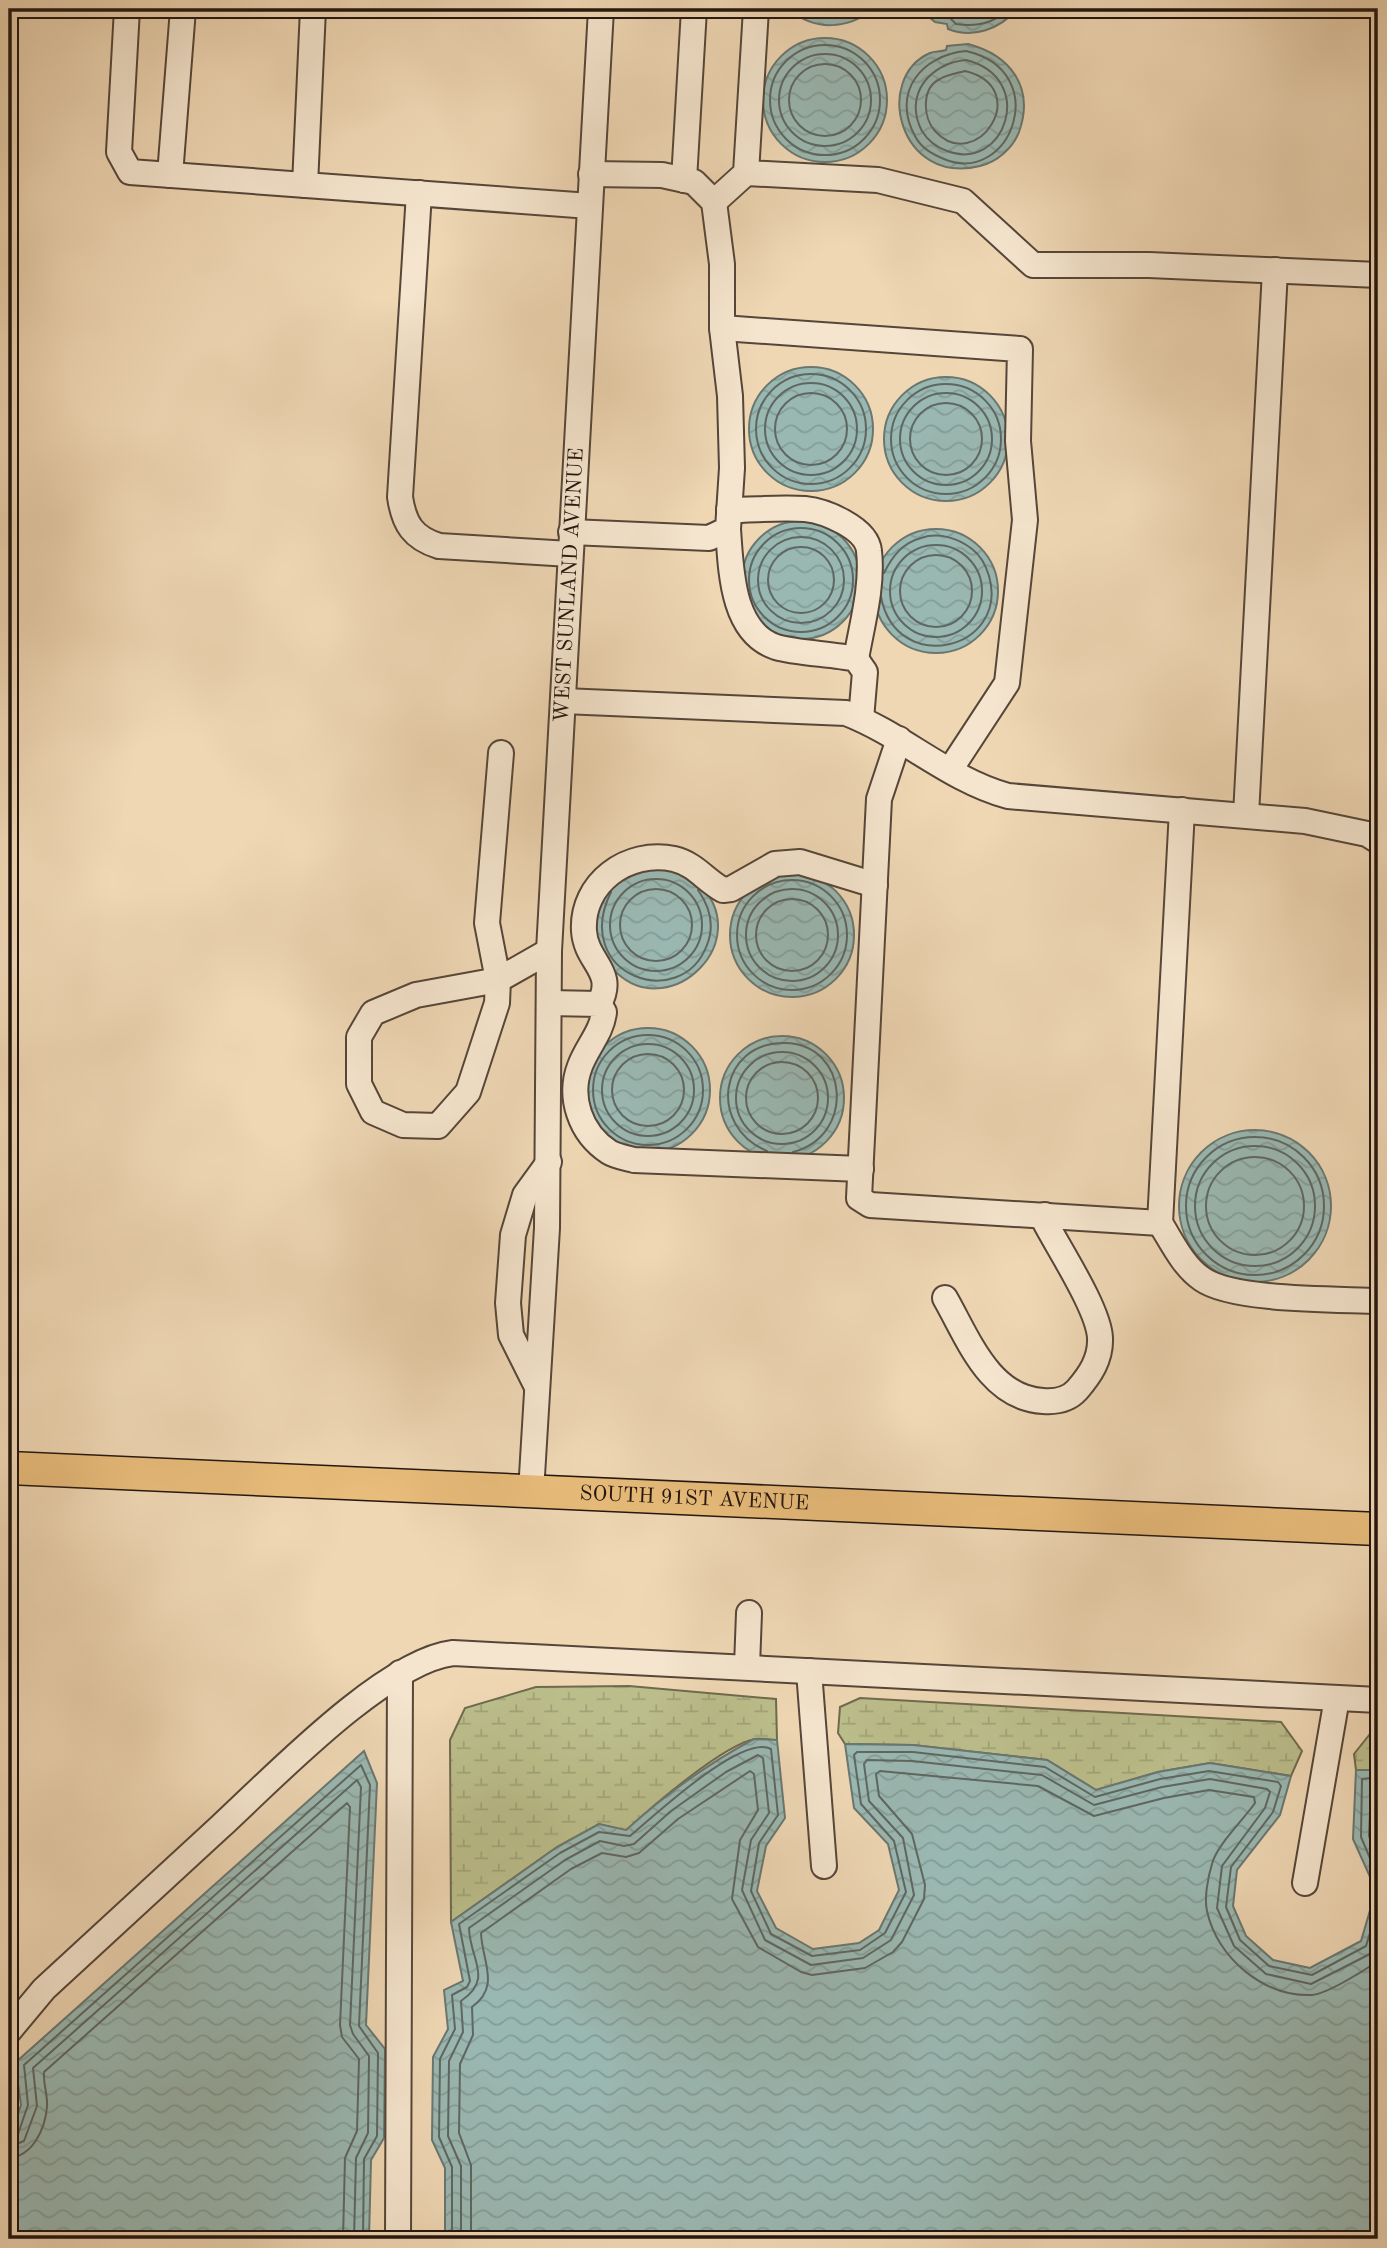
<svg xmlns="http://www.w3.org/2000/svg" width="1387" height="2248" font-family="'Old Standard TT',serif">
<defs>
<pattern id="wetland-marsh" width="20" height="14" patternUnits="userSpaceOnUse" patternTransform="scale(1.75)"><rect width="20" height="14" fill="#bbbe8b"/><path d="M1 5h8M5 5V1M11 12h8M15 12V8" fill="none" stroke="#a0a377"/></pattern>
<pattern id="water-waves" width="16" height="10" patternUnits="userSpaceOnUse" patternTransform="scale(1.75)"><rect width="16" height="10" fill="#9ab8b2"/><path d="M0 5q4-4 8 0t8 0" fill="none" stroke="#849d98"/></pattern>
</defs>
<rect width="100%" height="100%" fill="#efd7b4"/>
<filter id="stains"><feTurbulence type="fractalNoise" baseFrequency=".00286" numOctaves="4"/><feColorMatrix values="0 0 0 0 .2 0 0 0 0 .09 0 0 0 0 .02 0 0 0 .5 -.17"/></filter>
<radialGradient id="worn" r=".72"><stop offset=".6" stop-color="#630" stop-opacity="0"/><stop offset="1" stop-color="#630" stop-opacity=".3"/></radialGradient>
<path fill="url(#wetland-marsh)" stroke="#6f6a4e" stroke-width="2" d="M629,1686L776,1699L777,1740C771,1740 762,1738 755,1739C723,1745 651,1807 626,1831L599,1824L557,1847L451,1922L450,1740L465,1708L536,1687Z
M860,1698L1281,1722L1302,1751L1291,1776L1210,1763L1158,1772L1096,1790L1047,1760L913,1745L845,1744L838,1733L840,1707Z
M1370,1734H1378V1770H1356L1354,1754Z"/>
<path fill="url(#water-waves)" stroke="#6a7771" stroke-width="2" d="M789,9H874C848,29 815,32 789,9Z
M919,9H1017C1000,29 973,39 948,29L947,24L935,22Z
M763 100a62 62 0 1 1 124 0a62 62 0 1 1-124 0Z
M968,44C1010,55 1035,87 1019,132C1013,148 997,162 980,166C899,186 873,78 930,53C935,51 940,52 946,50L947,46Z
M749 429a62 62 0 1 1 124 0a62 62 0 1 1-124 0Z
M884 439a62 62 0 1 1 124 0a62 62 0 1 1-124 0Z
M742 580a59 59 0 1 1 118 0a59 59 0 1 1-118 0Z
M874 591a62 62 0 1 1 124 0a62 62 0 1 1-124 0Z
M641,864C653,865 673,863 683,869C689,872 694,879 699,884C756,940 672,1022 618,974C605,963 594,947 594,929C594,922 597,915 599,908C608,880 617,880 641,864Z
M730 935a62 62 0 1 1 124 0a62 62 0 1 1-124 0Z
M586 1090a62 62 0 1 1 124 0a62 62 0 1 1-124 0Z
M720 1098a62 62 0 1 1 124 0a62 62 0 1 1-124 0Z
M1179 1206a76 76 0 1 1 152 0a76 76 0 1 1-152 0Z
M754,1739L777,1740L785,1818L766,1846L757,1891L776,1928L813,1949L859,1943L879,1930L899,1890L888,1844L854,1808L845,1744L913,1745L1047,1760L1096,1790L1158,1772L1210,1763L1291,1776L1280,1815L1237,1870L1233,1906L1246,1936L1273,1960L1310,1968L1361,1941L1376,1890L1353,1839L1356,1770H1378V2239H445V2168L432,2140L433,2057L448,2029L444,1990L463,1981L451,1922L557,1847L599,1824L626,1830C666,1794 707,1764 754,1739Z
M364,1751L377,1783L366,2025L385,2049L384,2138L371,2160L369,2239H9V2140L21,2105L15,2063Z"/>
<g fill="none" stroke-linecap="round" stroke-linejoin="round">
<path stroke="#5e6761" stroke-width="2" d="M929,9L950,18L956,24C976,27 993,24 1008,9
M770 100a55 55 0 1 1 110 0a55 55 0 1 1-110 0Z
M966,51C1054,71 1011,187 944,159C932,154 921,148 915,136C891,92 922,55 966,51Z
M779 100a46 46 0 1 1 92 0a46 46 0 1 1-92 0Z
M966,60C1038,78 1005,173 947,151C936,147 928,141 922,131C903,95 930,63 966,60Z
M789 100a36 36 0 1 1 72 0a36 36 0 1 1-72 0Z
M965,71C1035,88 976,176 935,131C923,118 921,88 940,79C946,75 958,73 965,71Z
M756 429a55 55 0 1 1 110 0a55 55 0 1 1-110 0Z
M765 429a46 46 0 1 1 92 0a46 46 0 1 1-92 0Z
M891 439a55 55 0 1 1 110 0a55 55 0 1 1-110 0Z
M900 439a46 46 0 1 1 92 0a46 46 0 1 1-92 0Z
M775 429a36 36 0 1 1 72 0a36 36 0 1 1-72 0Z
M910 439a36 36 0 1 1 72 0a36 36 0 1 1-72 0Z
M749 580a52 52 0 1 1 104 0a52 52 0 1 1-104 0Z
M758 580a43 43 0 1 1 86 0a43 43 0 1 1-86 0Z
M890 591a46 46 0 1 1 92 0a46 46 0 1 1-92 0Z
M768 580a33 33 0 1 1 66 0a33 33 0 1 1-66 0Z
M900 591a36 36 0 1 1 72 0a36 36 0 1 1-72 0Z
M881,597C897,678 1010,649 989,576C986,566 980,555 972,549C958,538 939,532 921,538C902,543 892,557 884,573
M610 925a46 46 0 1 1 92 0a46 46 0 1 1-92 0Z
M737 935a55 55 0 1 1 110 0a55 55 0 1 1-110 0Z
M746 935a46 46 0 1 1 92 0a46 46 0 1 1-92 0Z
M620 925a36 36 0 1 1 72 0a36 36 0 1 1-72 0Z
M611,892C570,975 681,1014 707,945C715,925 710,907 698,890
M756 935a36 36 0 1 1 72 0a36 36 0 1 1-72 0Z
M593 1090a55 55 0 1 1 110 0a55 55 0 1 1-110 0Z
M602 1090a46 46 0 1 1 92 0a46 46 0 1 1-92 0Z
M736 1098a46 46 0 1 1 92 0a46 46 0 1 1-92 0Z
M612 1090a36 36 0 1 1 72 0a36 36 0 1 1-72 0Z
M746 1098a36 36 0 1 1 72 0a36 36 0 1 1-72 0Z
M1186 1206a69 69 0 1 1 138 0a69 69 0 1 1-138 0Z
M1195 1206a60 60 0 1 1 120 0a60 60 0 1 1-120 0Z
M767,1151C707,1126 719,1042 785,1043C849,1044 856,1136 793,1152
M1206 1206a49 49 0 1 1 98 0a49 49 0 1 1-98 0Z
M1378,1777L1362,1779L1361,1837L1378,1877
M1378,1786L1371,1789L1369,1836L1378,1856
M9,2138L18,2134L28,2105L24,2065L361,1765L370,1785L359,2026L378,2053L377,2136L364,2159L363,2239
M9,2147L24,2141L37,2106L33,2068L357,1780L361,1787L350,2025L353,2034L369,2056L368,2133L356,2158L354,2239
M9,2158C33,2156 45,2129 47,2107C48,2095 43,2084 44,2072L347,1803L350,1807L340,2025L342,2037L359,2059L357,2131L345,2158L343,2239
M452,2239V2167L439,2137L440,2059L455,2029L452,1995L467,1987L470,1981L459,1924L560,1853L599,1832L630,1836C653,1817 742,1733 771,1749L778,1815L759,1843L751,1891L771,1934L812,1956L860,1950L885,1933L906,1892L894,1841L861,1804L854,1755L857,1752H913L1045,1767L1095,1797L1160,1779L1209,1771L1278,1782L1281,1786L1273,1812L1231,1867L1226,1907L1240,1940L1269,1966L1312,1975L1366,1946L1378,1907
M461,2239V2166L448,2136L449,2061L463,2032L461,2001C494,1978 470,1961 469,1928L565,1860L600,1841L624,1846L634,1844L671,1811L726,1772L758,1755L763,1758L769,1813L751,1840L742,1890L765,1940L811,1965L863,1958L891,1940L914,1895L903,1838L869,1801L864,1764L867,1760L912,1761L1042,1775L1094,1805L1162,1787L1210,1779L1267,1789L1270,1792L1265,1808L1222,1866L1217,1908L1234,1946L1266,1974L1311,1984L1370,1954L1378,1938
M471,2239V2165L459,2133L460,2064L473,2035L472,2007C501,1986 482,1962 481,1933L571,1869L602,1853L626,1857L639,1853L678,1819L750,1771L754,1774L758,1810L740,1840L732,1899L758,1947L801,1972L812,1975L865,1968L893,1952L902,1942L924,1899L925,1885L912,1834L879,1796L876,1774L880,1771L1038,1786L1094,1816L1164,1798L1209,1790L1254,1797L1255,1803C1244,1819 1216,1846 1212,1864C1208,1877 1204,1898 1207,1911C1217,1958 1264,1997 1312,1995C1327,1994 1365,1970 1378,1961"/>
<defs>
<g id="minor">
<path d="M127,9L119,152L130,172L590,206"/>
<path d="M746,173L878,180L963,201L1033,265H1149L1378,275"/>
<path d="M170,175L183,9"/>
<path d="M684,180L694,9"/>
<path d="M305,185L313,9"/>
<path d="M419,193L400,497C404,524 413,538 439,546L570,554"/>
<path d="M714,202L746,173L756,9"/>
<path d="M722,328L1020,349L1018,441L1025,520L1007,683L950,770"/>
<path d="M729,510C754,510 780,507 805,509C825,511 867,528 869,551C873,586 862,624 856,659"/>
<path d="M728,529C731,568 731,632 776,647C796,653 833,654 856,659L865,672L861,719"/>
<path d="M571,532L709,538L728,529L732,468L730,396L722,328V264L714,202L694,182L662,175L591,174"/>
<path d="M563,701L846,713C903,735 949,780 1008,796L1305,821L1367,834L1378,841"/>
<path d="M899,739L879,799L859,1198L870,1205L1160,1223L1182,810"/>
<path d="M501,753L487,923L498,980L497,1003L468,1092L438,1126L403,1125L373,1112L359,1084V1037L373,1013L416,995L498,980L549,951"/>
<path d="M1246,815L1275,270"/>
<path d="M549,1003L599,1004L604,1012C602,1032 587,1047 580,1066C568,1097 580,1133 609,1152C615,1156 626,1158 634,1160L861,1169"/>
<path d="M599,1004C617,971 586,963 584,931C581,883 628,849 674,859C695,864 705,880 723,890L731,889L775,864L800,862L875,885"/>
<path d="M1160,1223C1172,1242 1183,1266 1202,1279C1233,1301 1338,1299 1378,1301"/>
<path d="M945,1298C968,1338 989,1398 1043,1401C1056,1402 1068,1400 1077,1390C1090,1375 1101,1359 1100,1338C1099,1310 1059,1249 1045,1222V1215"/>
<path d="M537,1387L511,1335L508,1303L513,1235L525,1195L549,1162"/>
<path id="s1" d="M531,1492L547,1228L549,951L601,9"/>
<path d="M747,1666L749,1613"/>
<path d="M809,1671L824,1866"/>
<path d="M1305,1883L1337,1698"/>
<path d="M9,2031L44,1989C103,1934 162,1880 221,1826C273,1778 385,1661 453,1653L1378,1700"/>
<path d="M398,2239L400,1673"/>
</g>
<g id="major">
<path id="s2" d="M9,1468L1378,1529"/>
</g>
</defs>
<use href="#minor" stroke="#564639" stroke-width="28"/>
<use href="#major" stroke="#231610" stroke-width="35"/>
<use href="#minor" stroke="#f5e5ce" stroke-width="24"/>
<use href="#major" stroke="#e8bc7a" stroke-width="32"/>
</g>
<g text-anchor="middle" dominant-baseline="central" stroke-width="5" stroke-linejoin="round" paint-order="stroke">
<g font-size="21" fill="#231610" stroke="#f5e5ce">
<text stroke="none"><textPath href="#s1" startOffset="908">WEST SUNLAND AVENUE</textPath></text>
<text stroke="none"><textPath href="#s2" startOffset="686">SOUTH 91ST AVENUE</textPath></text>
</g>
</g>
<rect width="1387" height="2248" fill="none" stroke="#efd7b4" stroke-width="35"/>
<rect x="10" y="10" width="1366" height="2227" fill="none" stroke="#231610" stroke-width="3.5"/>
<rect x="18" y="18" width="1352" height="2213" fill="none" stroke="#231610" stroke-width="2"/>
<rect width="100%" height="100%" filter="url(#stains)"/>
<rect width="100%" height="100%" fill="url(#worn)"/>
</svg>
